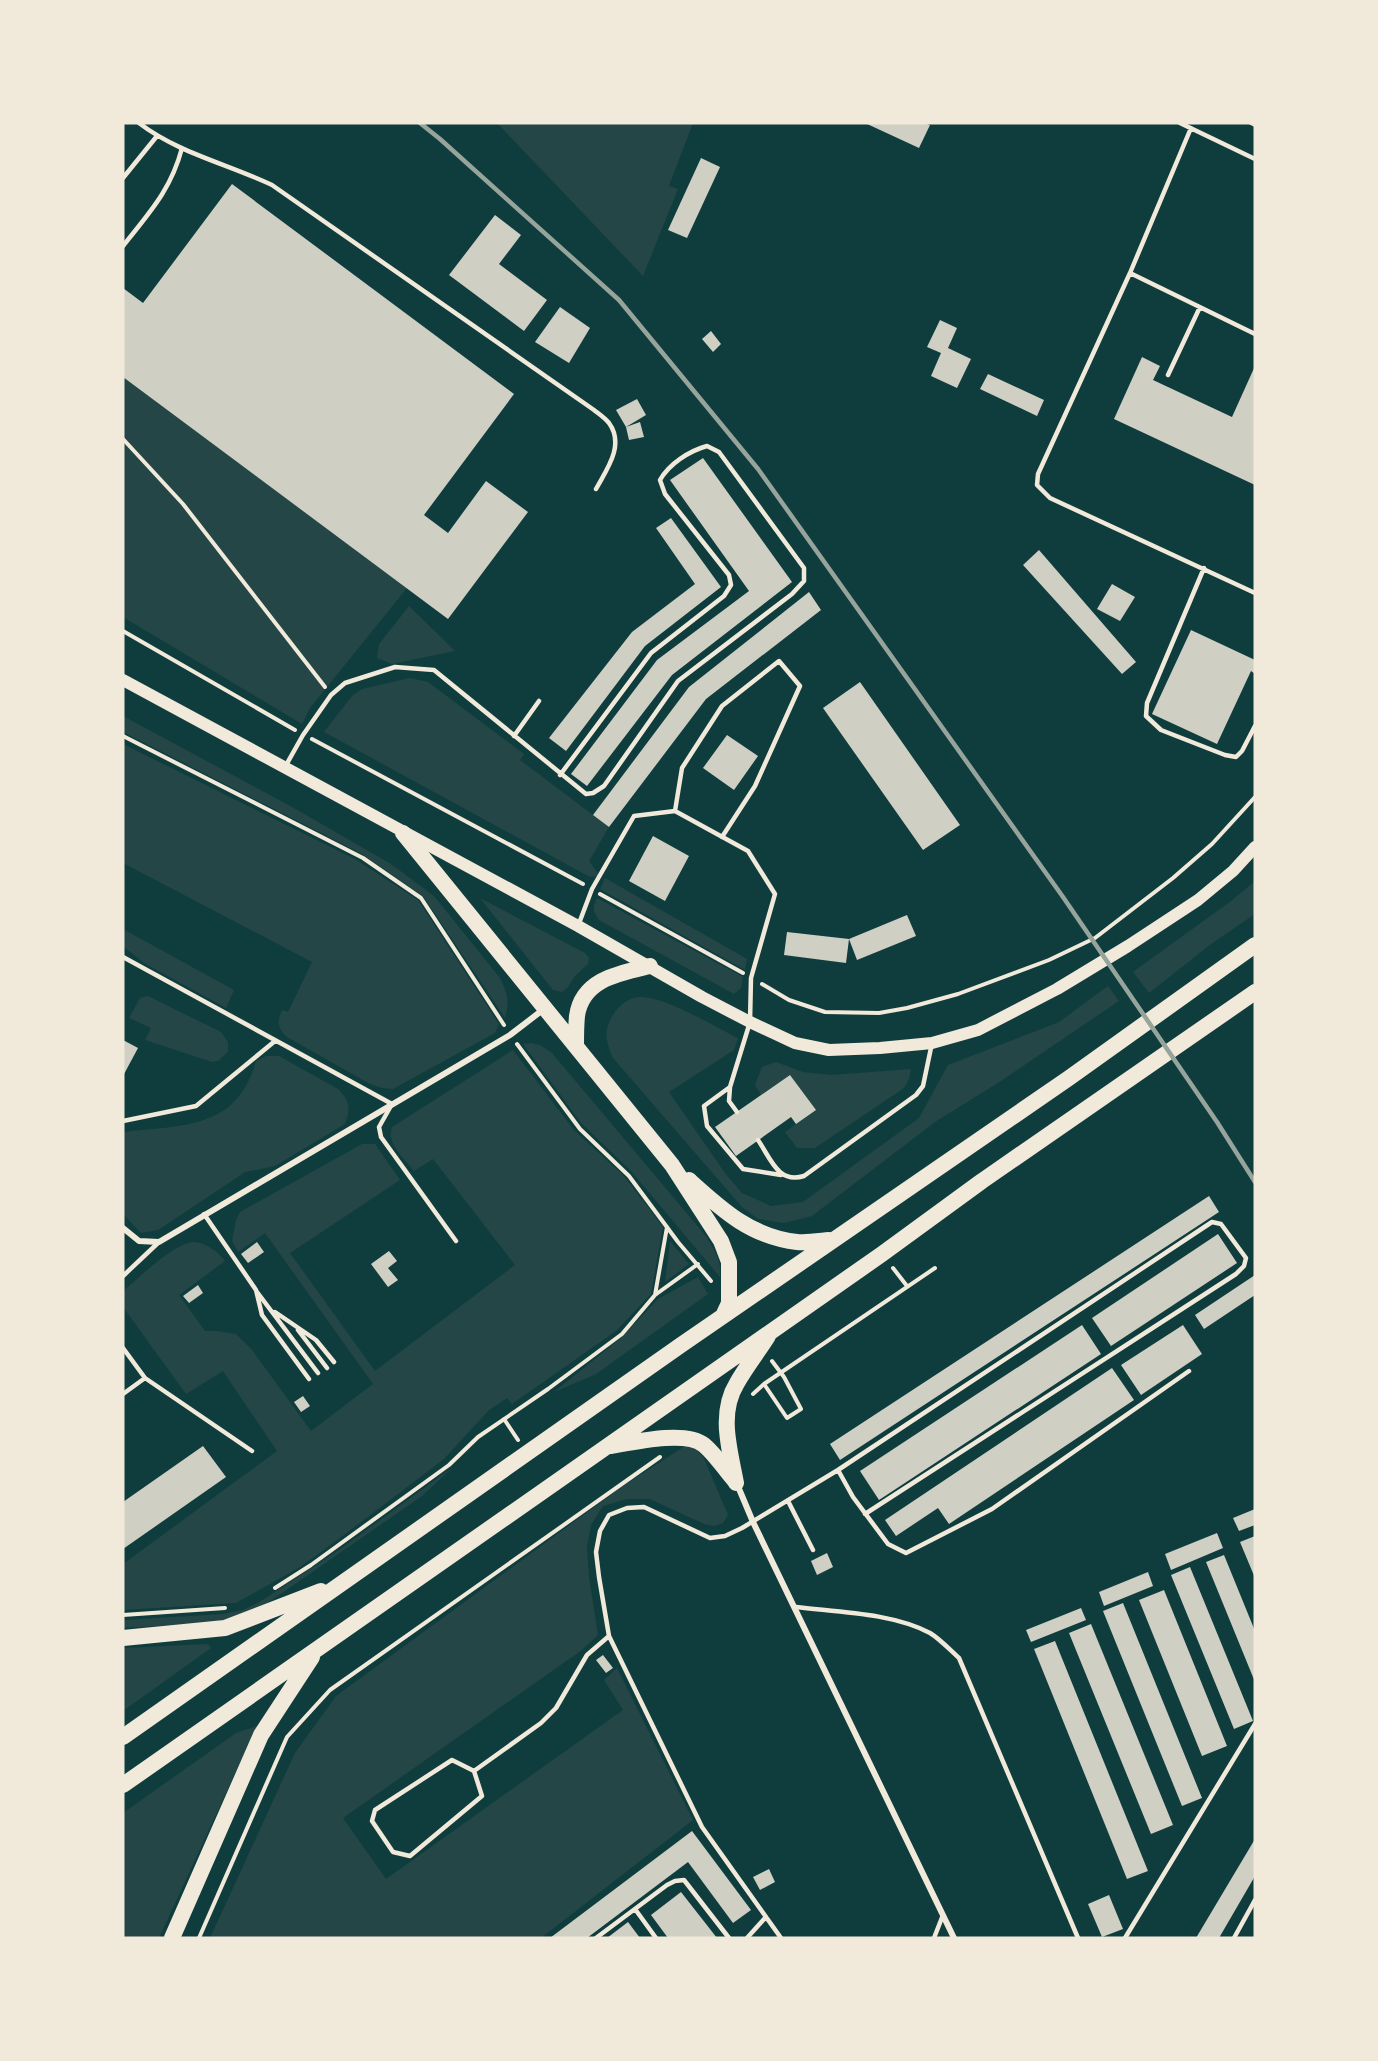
<svg xmlns="http://www.w3.org/2000/svg" width="1378" height="2061" font-family="'Sofia Sans Condensed',sans-serif">
<rect width="100%" height="100%" fill="#0f3d3e"/>
<path fill="#244646" d="M497,123H693L669,186L678,189L643,276Z
M123,377L407,588L310,708L302,724L123,617Z
M409,606L455,651L392,664L377,658L379,644Z
M410,678L428,682L524,754L520,760L609,827L589,861L600,876L590,877L324,732L352,696L362,689Z
M123,716L292,807L391,864L434,896L500,978C507,992 510,1002 505,1018L423,896L362,854L123,732Z
M123,744L355,859L418,900L499,1024L495,1033L393,1089L382,1088L370,1084L287,1037C277,1027 277,1022 282,1010L288,1012L312,962L123,863Z
M605,878L747,959L745,970L600,889Z
M1255,881V914L1211,944L1149,993L1133,972L1231,901Z
M480,898L585,953L589,958L588,964L575,976L568,987L562,992L553,990Z
M597,898L743,977L741,988L734,994L599,920C593,911 592,908 597,898Z
M123,929L234,990L226,1008L144,963L123,946Z
M1108,986L1119,1001L1001,1081L935,1122L812,1216L784,1223L758,1219L742,1207L613,1058C606,1041 603,1031 613,1015C619,1005 628,998 639,997C665,996 713,1026 738,1038L734,1050L669,1092L725,1173L742,1193L771,1206L803,1202L919,1118L948,1065L1059,1022Z
M148,996L221,1032L228,1042V1052L218,1061L212,1062L145,1040L151,1028L129,1018L140,998Z
M531,1043L540,1045L552,1053L705,1235C713,1248 722,1260 720,1277L631,1171L581,1123L523,1044Z
M513,1050L574,1130L624,1176L663,1227L651,1294L616,1331L512,1404L507,1398L489,1410L444,1459L336,1541L300,1567L236,1603L123,1610V1564L277,1451L223,1371L186,1394L123,1307V1291C139,1278 173,1244 193,1242C206,1242 218,1252 225,1261L179,1295L205,1331H217L236,1334L252,1350L311,1431L373,1384L265,1233L238,1252L232,1241L236,1220L240,1212L362,1144H375L400,1180L290,1253L375,1371L515,1265L433,1159L414,1171C404,1158 386,1144 392,1127Z
M266,1056H279L338,1089C350,1100 351,1109 345,1124L275,1166L245,1172L158,1230L141,1233L123,1214V1132C182,1125 237,1130 256,1061Z
M776,1062L803,1072L832,1075L911,1069L909,1079L904,1088L815,1148H797L785,1132L815,1110L790,1075L761,1095L755,1085L762,1067Z
M670,1241L689,1264L665,1282Z
M698,1277L708,1294L596,1374L554,1392L621,1338L658,1299Z
M685,1446L696,1449L703,1456L728,1515L723,1523L714,1526L704,1524L650,1499H627L603,1506L591,1525L587,1547L589,1577L598,1635L582,1650L343,1818L386,1879L623,1710L604,1680L617,1668L693,1820L541,1938H210L295,1753L336,1696L623,1486Z
M453,1467L422,1496L259,1609L212,1623L123,1628V1620L223,1614L243,1610L261,1601L339,1550Z
M208,1644L211,1648L123,1711V1648Z
M257,1726L159,1938H123V1813L236,1733Z"/>
<path fill="#cfcfc3" d="M865,123H924L930,125L919,148Z
M701,158L720,167L687,238L668,230Z
M232,184L514,394L424,515L448,533L486,481L528,512L448,619L123,377V288L143,303Z
M495,215L521,235L499,264L547,300L524,331L449,275Z
M560,307L590,328L569,363L535,342Z
M940,320L957,328L948,348L971,359L957,388L931,376L941,353L927,347Z
M711,331L721,344L713,352L702,339Z
M1142,357L1160,366L1153,380L1232,417L1255,366V485L1114,419Z
M988,374L1044,400L1037,416L980,389Z
M637,399L646,415L626,427L616,410Z
M640,422L644,437L629,440L626,427Z
M703,458L792,582L672,675L587,786L571,774L657,660L749,591L670,480Z
M671,518L721,587L645,646L566,751L549,738L632,632L695,584L656,528Z
M1039,550L1136,662L1122,674L1023,565Z
M1112,584L1135,597L1120,621L1097,609Z
M809,592L821,610L706,699L609,827L593,815L689,687Z
M1191,630L1255,660V674L1251,671L1217,744L1152,714Z
M860,682L960,825L923,850L823,708Z
M727,735L758,756L734,790L703,768Z
M653,836L689,856L665,901L629,881Z
M907,915L916,936L857,960L849,939L846,963L784,955L787,932L849,939Z
M123,1040L138,1048L123,1076Z
M790,1075L816,1110L796,1124L791,1117L736,1156L715,1127Z
M1209,1196L1219,1212L840,1460L830,1444Z
M1218,1234L1237,1263L1111,1346L1092,1318Z
M257,1242L264,1252L248,1263L241,1254Z
M389,1251L397,1261L388,1268L398,1280L388,1287L371,1264Z
M1255,1275V1295L1204,1329L1195,1315Z
M198,1285L203,1293L189,1303L183,1296Z
M1082,1325L1101,1354L879,1500L860,1471Z
M1183,1325L1202,1354L1141,1395L1121,1365Z
M1112,1368L1134,1400L949,1524L938,1508L896,1536L885,1520Z
M303,1396L310,1406L301,1412L294,1402Z
M203,1446L226,1477L123,1549V1502Z
M1255,1509V1525L1239,1531L1233,1518Z
M1217,1533L1223,1548L1171,1570L1165,1554Z
M1255,1536V1578L1240,1542Z
M827,1553L833,1567L817,1575L811,1561Z
M1224,1555L1255,1631V1682L1206,1562Z
M1190,1567L1253,1721L1234,1729L1171,1575Z
M1148,1572L1153,1586L1104,1606L1099,1592Z
M1164,1590L1227,1746L1202,1756L1139,1600Z
M1123,1603L1202,1798L1182,1806L1103,1611Z
M1081,1608L1086,1620L1031,1642L1026,1630Z
M1091,1624L1173,1825L1151,1834L1069,1633Z
M1055,1641L1148,1871L1127,1879L1034,1649Z
M603,1655L613,1668L606,1673L596,1660Z
M692,1831L751,1910L733,1923L688,1862L587,1938H550Z
M1255,1839V1876L1219,1938H1196Z
M769,1869L775,1882L760,1890L753,1877Z
M681,1892L717,1938H668L651,1915Z
M1109,1895L1123,1929L1102,1937L1088,1904Z
M628,1922L640,1938H607Z"/>
<g fill="none" stroke-linecap="round" stroke-linejoin="round">
<path stroke="#f1e9da" stroke-width="4" d="M1251,123L1255,125
M123,439L183,504L325,687
M123,631L295,730
M123,736L363,858L421,898L504,1025
M312,739L583,884
M600,894L743,973
M762,984L789,1000L825,1012L879,1013L907,1008L958,994L1049,960L1095,938L1173,878L1212,844L1255,797
M517,1044L580,1129L629,1176L678,1242L711,1281
M893,1268L907,1286
M655,1295L698,1264
M764,1384L787,1418L801,1409L784,1377L772,1361
M753,1394L764,1384L935,1268
M504,1419L518,1440
M275,1588L311,1565L449,1465L478,1437L548,1389L622,1334L655,1295L667,1227
M123,1615L225,1608
M199,1938L287,1737L330,1690L660,1457"/>
<path stroke="#f1e9da" stroke-width="4.5" d="M139,123C178,153 228,164 272,185L594,410C599,414 605,418 609,423C625,445 607,469 596,489
M1180,123L1255,159
M1191,128L1130,273L1038,474L1037,485L1050,498L1255,593
M123,178L157,136
M123,246C149,213 171,190 182,148
M1130,273L1255,334
M1168,375L1200,307
M1204,568L1147,703L1146,716L1161,730L1225,755L1236,757L1242,751L1255,726
M514,736L539,701
M285,767L303,735L331,695L345,683L395,667L434,670L586,794L593,793L604,786L678,681L792,594L804,581V568L719,452L707,446C689,451 669,464 660,480L665,494L729,575L731,585L724,596L651,653L560,775
M675,811L682,768L722,706L779,661L800,686L755,786L722,837
M578,926L592,889L634,816L675,811L748,851L775,894L751,978L750,1022L730,1087L729,1101L737,1112
M123,957L392,1104L379,1127L381,1137L456,1241
M730,1087L704,1106L707,1126L743,1169L781,1175
M123,1121L196,1106L275,1041
M758,1140C771,1159 778,1184 804,1176L916,1095L923,1086L932,1043
M204,1214L256,1290L262,1315L309,1379
M123,1276L159,1242
M257,1292L318,1373
M275,1312L316,1340L334,1362
M298,1330L327,1368
M123,1348L145,1378L123,1394
M145,1378L252,1451
M838,1470L853,1497L888,1544L906,1553L992,1509L1189,1371
M788,1501L813,1550
M796,1607C838,1612 892,1613 930,1633C940,1639 950,1650 959,1658L1078,1938
M474,1771L482,1796L410,1856L393,1852L372,1821L375,1810L452,1760L474,1771L541,1723L556,1708L587,1655L609,1636
M635,1909L656,1938
M596,1938L667,1885L675,1881L684,1880L729,1938
M747,1938L766,1917
M781,1938L702,1827L609,1636L599,1577L596,1552L600,1531L609,1515L627,1508L644,1507L710,1538L725,1536L742,1528L838,1470L1212,1222L1221,1224L1246,1258L1244,1266L1236,1274L865,1514
M934,1938L943,1915
M1125,1938L1255,1724
M1234,1938L1255,1900"/>
<path stroke="#f1e9da" stroke-width="6" d="M123,1228L139,1241L159,1242L510,1035L544,1009
M737,1484L753,1522L954,1938"/>
<path stroke="#f1e9da" stroke-width="12" d="M123,680L578,926L702,997L750,1022L795,1043L829,1050L880,1048L932,1043L978,1030L1057,989L1128,946L1198,900L1233,871L1255,847"/>
<path stroke="#f1e9da" stroke-width="16" d="M403,833L672,1165L721,1241L729,1262V1303L723,1316
M576,1045C576,1036 576,1026 577,1016C582,979 620,973 650,966
M689,1180C721,1209 751,1237 797,1242C807,1243 819,1241 829,1240
M611,1446C634,1442 686,1430 704,1445C716,1455 725,1470 735,1481
M736,1483C730,1450 718,1414 737,1383C746,1367 758,1352 768,1336
M123,1638L225,1628L321,1591
M123,1737L681,1345L1069,1078L1255,945
M123,1785L882,1254L982,1181L1255,992
M172,1938L261,1735L312,1657"/>
<path stroke="#97a49c" stroke-width="4.5" d="M420,123L440,139L619,300L758,469L1063,897L1217,1122L1255,1182"/>
</g>
<rect width="1378" height="2061" fill="none" stroke="#f1e9da" stroke-width="249"/>
</svg>
